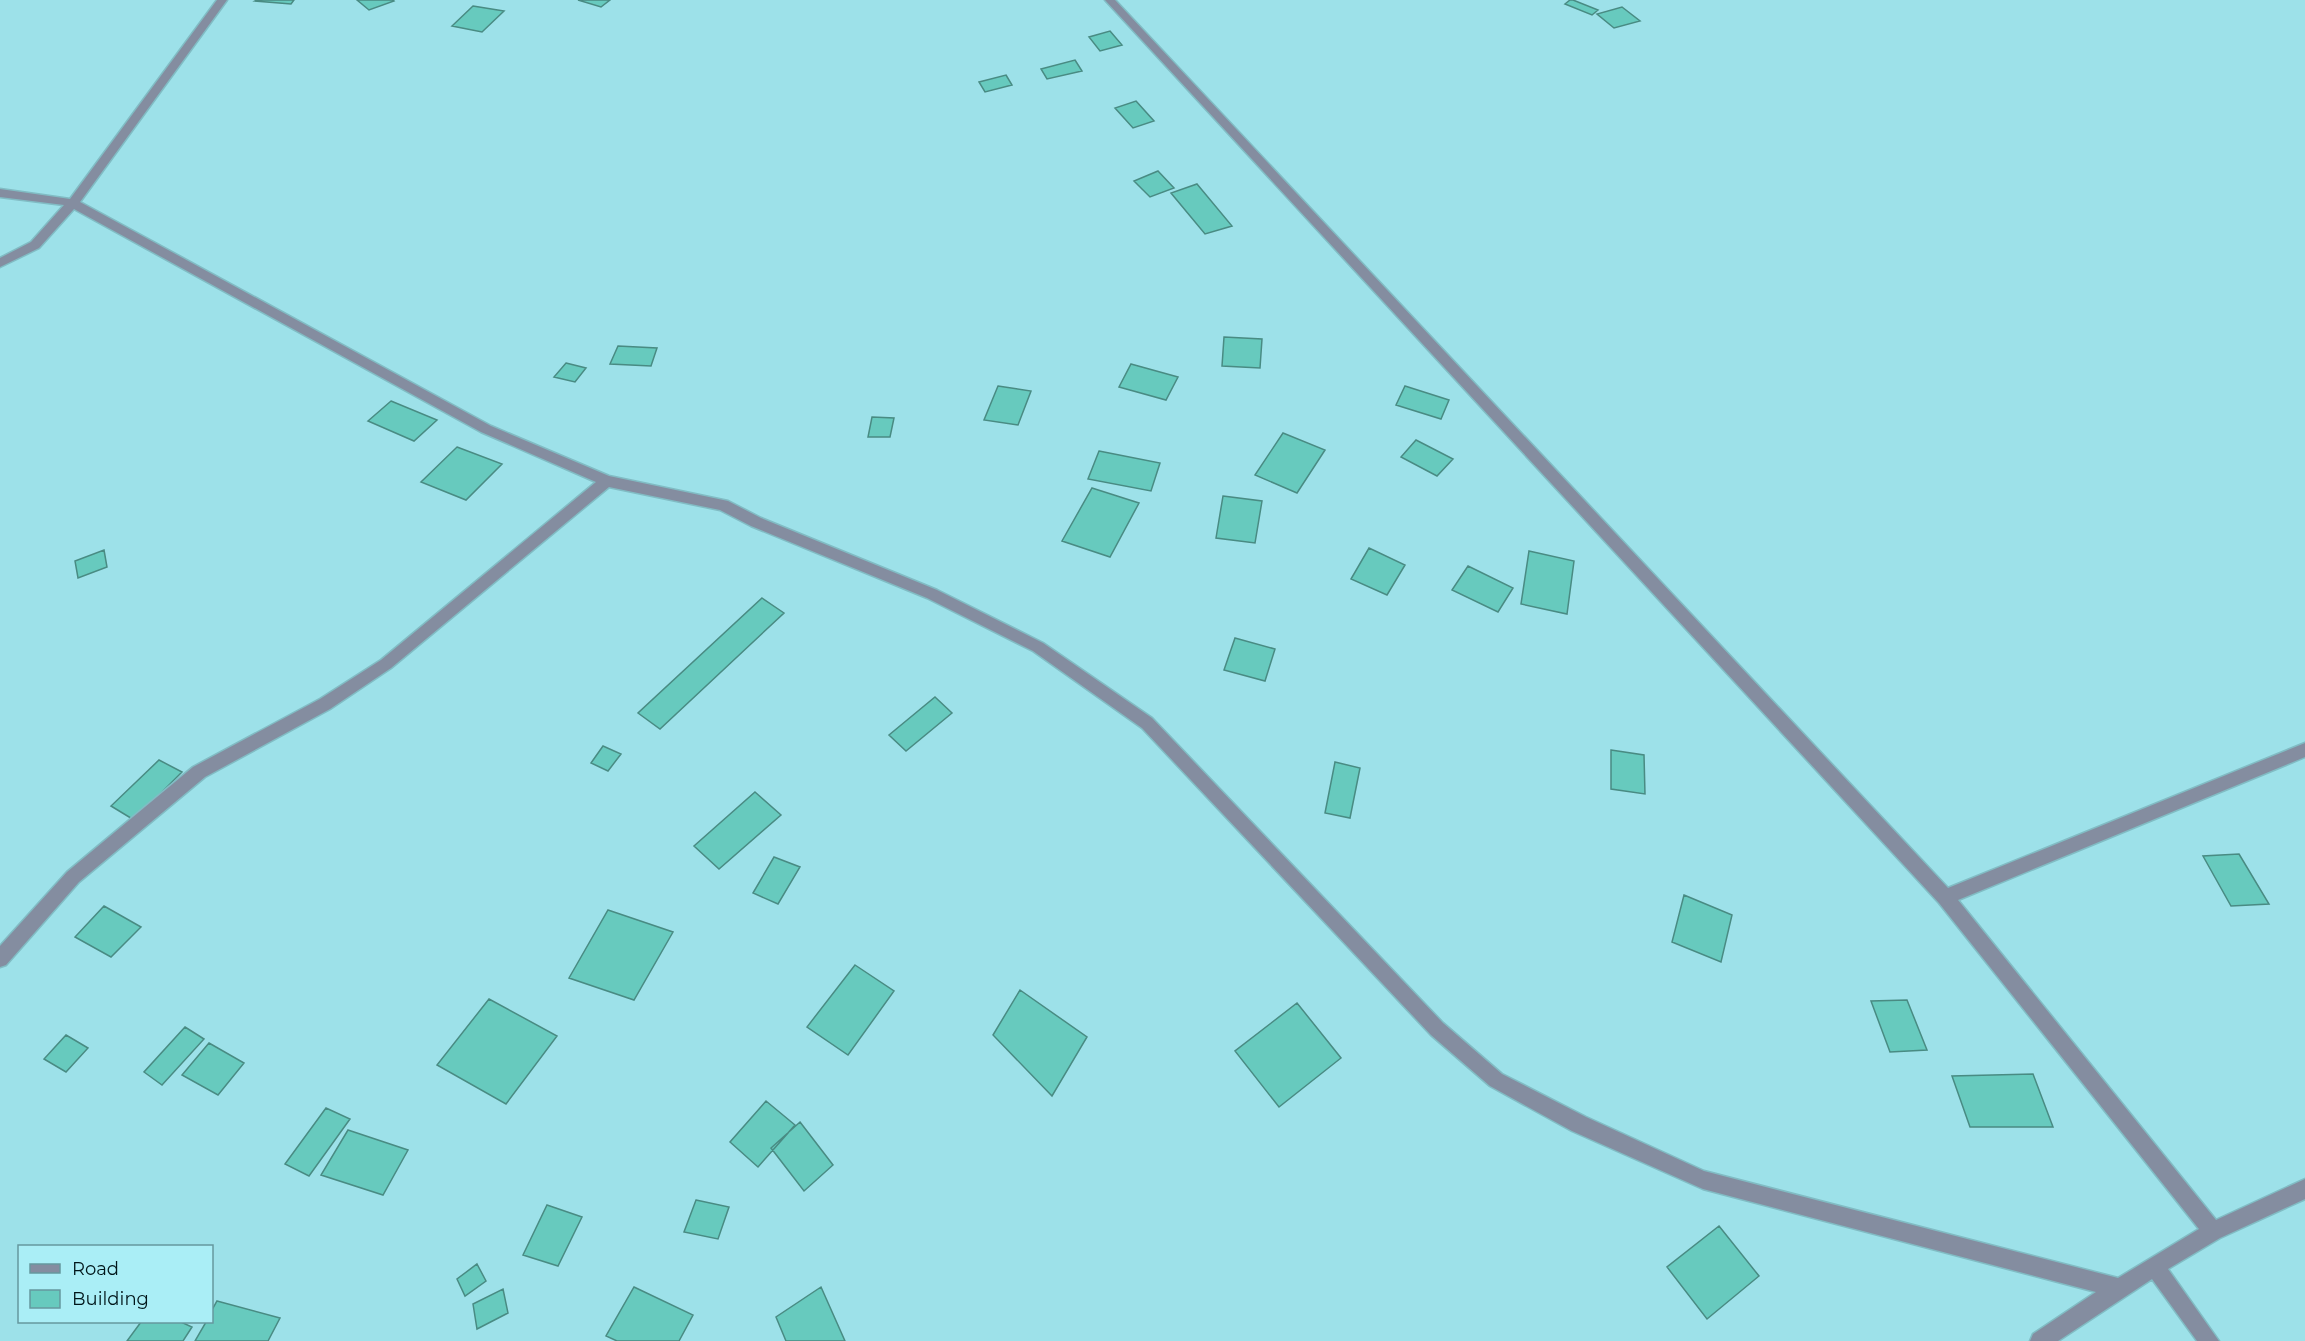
<svg xmlns="http://www.w3.org/2000/svg" width="2305" height="1341" font-family="Montserrat,sans-serif">
<rect width="100%" height="100%" fill="#9de1e9"/>
<path fill="#67cabe" stroke="#498b83" stroke-width="1.5" d="M257,0H294L291,4L255,1Z
M357,0H393L394,1L369,10Z
M578,0H610L601,7Z
M1570,0H1573L1598,10L1592,15L1565,4Z
M473,6L504,11L482,32L452,26Z
M1622,7L1640,21L1614,28L1597,14Z
M1110,31L1122,45L1100,51L1089,37Z
M1075,60L1082,71L1047,79L1041,69Z
M1006,75L1012,85L985,92L979,82Z
M1136,101L1154,121L1133,128L1115,108Z
M1158,171L1174,188L1150,197L1134,181Z
M1197,184L1232,226L1205,234L1171,193Z
M1224,337L1262,339L1260,368L1222,366Z
M618,346L657,348L651,366L610,364Z
M566,363L586,368L575,382L554,377Z
M1131,364L1178,377L1166,400L1119,387Z
M998,386L1031,391L1018,425L984,420Z
M1405,386L1449,400L1441,419L1396,405Z
M391,401L437,420L414,441L368,421Z
M872,417L894,418L890,437H868Z
M1283,433L1325,450L1297,493L1255,475Z
M1416,440L1453,459L1437,476L1401,457Z
M457,447L502,464L466,500L421,482Z
M1099,451L1160,463L1151,491L1088,479Z
M1092,488L1139,503L1110,557L1062,541Z
M1223,496L1262,501L1255,543L1216,538Z
M1369,548L1405,565L1387,595L1351,579Z
M104,550L107,567L78,578L75,561Z
M1529,551L1574,561L1567,614L1521,604Z
M1468,566L1513,588L1498,612L1452,590Z
M762,598L784,613L660,729L638,713Z
M1235,638L1275,649L1265,681L1224,670Z
M935,697L952,713L906,751L889,735Z
M603,746L621,754L608,771L591,763Z
M1611,750L1644,755L1645,794L1611,789Z
M159,760L182,772L134,820L111,806Z
M1335,762L1360,768L1350,818L1325,813Z
M755,792L781,815L719,869L694,846Z
M2239,854L2269,904L2231,906L2203,856Z
M774,857L800,867L778,904L753,893Z
M1684,895L1732,915L1721,962L1672,942Z
M104,906L141,927L111,957L75,937Z
M608,910L673,932L634,1000L569,978Z
M855,965L894,991L848,1055L807,1027Z
M1020,990L1087,1037L1052,1096L993,1035Z
M489,999L557,1036L506,1104L437,1065Z
M1907,1000L1927,1050L1890,1052L1871,1001Z
M1297,1003L1341,1058L1279,1107L1235,1051Z
M185,1027L204,1039L162,1085L144,1072Z
M66,1035L88,1048L66,1072L44,1059Z
M209,1043L244,1063L218,1095L182,1075Z
M2033,1074L2053,1127H1970L1952,1076Z
M766,1101L795,1125L758,1167L730,1142Z
M326,1108L350,1119L309,1176L285,1164Z
M800,1122L833,1165L804,1191L771,1148Z
M348,1130L408,1150L383,1195L321,1175Z
M696,1200L729,1207L718,1239L684,1232Z
M547,1205L582,1217L558,1266L523,1255Z
M1719,1226L1759,1276L1707,1319L1667,1267Z
M477,1264L486,1281L465,1296L457,1279Z
M634,1287L693,1315L679,1341H617L606,1336Z
M821,1287L845,1341H786L776,1317Z
M503,1289L508,1313L477,1329L473,1304Z
M217,1301L280,1318L268,1341H195L206,1322H212V1310Z
M141,1322H181L192,1327L183,1341H127Z"/>
<g fill="none" stroke-linecap="round" stroke-linejoin="round">
<defs>
<path id="minor" d="M217,0H227L80,202L491,426L609,476L728,501L761,518L937,590L1043,643L1152,718L1443,1023L1502,1074L1586,1117L1704,1171L2118,1278L2199,1229L1939,903L1105,0H1115L1948,888L2305,743V757L1958,900L2216,1220L2305,1179V1199L2220,1238L2168,1269L2219,1341H2197L2152,1279L2058,1341H2030L2033,1334L2096,1292L1703,1189L1572,1131L1490,1086L1431,1035L1142,728L1033,651L927,598L751,526L720,510L609,487L391,668L330,709L205,777L79,882L6,965L0,967V946L67,872L193,767L320,699L381,660L596,482L481,432L74,209L39,248L0,267V258L31,242L64,205L0,197V189L70,199Z"/>
</defs>
<use href="#minor" stroke="#81bcc4" stroke-width="3"/>
<use href="#minor" fill="#848da0" fill-rule="evenodd"/>
</g>
<rect x="18" y="1245" width="195" height="78" fill="#aaeef6" stroke="#66989e" stroke-width="1.5"/>
<rect x="30" y="1264" width="30" height="9" fill="#848da0" stroke="#66989e" stroke-width="1.5"/>
<text x="72" y="1275" font-size="18" fill="#00161a">Road</text>
<rect x="30" y="1290" width="30" height="18" fill="#67cabe" stroke="#66989e" stroke-width="1.5"/>
<text x="72" y="1305" font-size="18" fill="#00161a">Building</text>
</svg>
